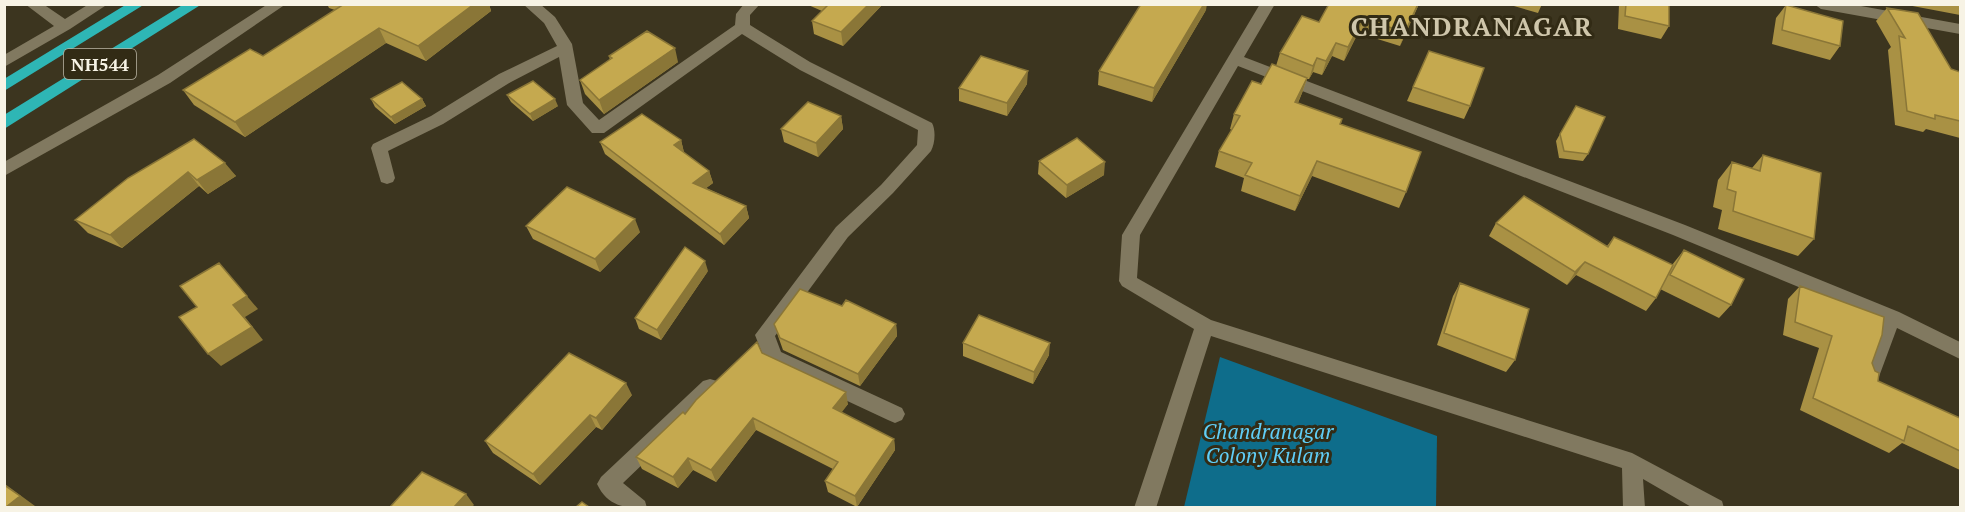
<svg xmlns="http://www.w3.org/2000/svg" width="1965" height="512" font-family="'PT Serif',serif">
<rect width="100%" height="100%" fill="#3c351f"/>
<path fill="#0e6d8b" d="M1220,357L1437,436L1436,507H1184Z"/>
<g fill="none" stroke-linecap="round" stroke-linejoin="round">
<path fill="#817960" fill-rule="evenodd" d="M25,4H43L65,19L89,4H108L70,29L4,67V55L54,26Z
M268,4H286L170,83L4,176V162L158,75Z
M523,4H540L555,17L572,44L583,103L599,120L735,25L736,14L744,4H760L750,15V25L810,62L932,123C936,130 935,144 931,151L893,193L848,237L775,336L781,352L902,408L905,414L902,420L895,423L888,420L766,363L755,335L836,227L881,185L917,145L918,130L800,70L742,34L604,133H592L567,105L559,57L511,82L443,124L388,151L395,178L393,182L387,184L381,182L371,148L373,144L431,116L499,74L557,46L544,23Z
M1260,4H1275L1244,57L1685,225L1899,312L1960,342V359L1897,328L1877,382L1870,384L1863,382L1860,376L1881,321L1673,235L1238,66L1140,235L1137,278L1211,320L1632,453L1722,501L1724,508H1693L1643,479L1645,508H1623L1622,468L1211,336L1156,508H1134L1194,329L1122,286L1119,281L1122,235Z
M1814,4H1850L1960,24V34L1821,9Z
M710,379L717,381L720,387L717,393L623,483L645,501L647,508C625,508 608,507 597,484L601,477L703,381Z"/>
<path fill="#2eb6b5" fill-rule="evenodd" d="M127,4H145L4,91V79Z
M184,4H202L4,129V115Z"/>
</g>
<path fill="#a99144" d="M327,4H489L491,11L426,61L386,43L245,137L194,105L183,90L263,56L335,10L329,8Z
M806,4H883L843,46L814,34L812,21L822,11Z
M1329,4H1419L1400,46L1358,33L1344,61L1332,56L1322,75L1313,72L1309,79H1307L1302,93L1298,103L1342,119L1341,124L1406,192L1399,208L1312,176L1295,211L1241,191L1244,178L1215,167L1219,151L1232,130L1230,129L1234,114L1276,66L1280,53L1319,22Z
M1507,4H1542L1538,13Z
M1619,4H1669V26L1661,39L1618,29Z
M1902,4H1960V15Z
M1786,5L1840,46L1830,60L1772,44L1776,18Z
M1887,8L1951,69L1960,72V138L1926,129L1923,132L1895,125L1888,50L1891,47L1876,21Z
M1206,10L1152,102L1098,85L1099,71Z
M609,56L678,62L604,114L585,94L580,80L610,60Z
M1027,84L1007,116L959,101V88Z
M1413,87L1470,106L1464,119L1407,101Z
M507,95L558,106L533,121L511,102Z
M371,99H422L426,106L395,124L375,107Z
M1576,106L1588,154L1583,161L1559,158L1556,141Z
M841,116L843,129L818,157L784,142L781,129Z
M194,139L236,176L208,194L199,186L122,248L88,233L75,220Z
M681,140L684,153L709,171L713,183L706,188L746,206L749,218L724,245L605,154L600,142Z
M1763,155L1814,239L1798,256L1718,229L1722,210L1713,207L1718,180L1732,162L1752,168Z
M1039,161L1104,175L1066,198L1038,174Z
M1496,223L1607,246L1614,237L1672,265L1684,250L1731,305L1719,318L1660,289L1656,298L1646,311L1576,275L1567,285L1489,236Z
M526,226L640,232L600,272L533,239Z
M708,271L661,340L639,329L635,318Z
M1460,283L1515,360L1506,372L1437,345L1453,296Z
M1800,286L1872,363L1878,381L1960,418V470L1902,443L1889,453L1800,410L1819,348L1783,335L1788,299Z
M842,306L896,324L897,336L860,386L783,350L778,336L774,324Z
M963,343L1049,355L1033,384L963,356Z
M762,353L848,404L841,412L894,439L895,450L857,507L828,492L825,481L833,469L756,430L716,482L693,470L678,488L642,469L636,457L685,414Z
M632,395L602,430L596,427L540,485L493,453L485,441Z"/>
<path fill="#8a7637" d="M474,4H489L491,11L426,61L418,46Z
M869,4H883L843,46L841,32Z
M1204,4H1207L1206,10L1152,102L1154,88Z
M1418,4H1419L1400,46L1405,32Z
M1363,19L1358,33L1344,61L1348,47Z
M379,28L386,43L245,137L235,122Z
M1336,43L1332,56L1322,75L1326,61Z
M675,48L678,62L604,114L599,100Z
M1317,58L1313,72L1309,79L1313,66Z
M1028,71L1027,84L1007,116V103Z
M1307,78L1302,93L1291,118L1295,102Z
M422,99L426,106L395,124L391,117Z
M555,99L558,106L533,121L530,114Z
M841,116L843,129L818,157L816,143Z
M681,140L684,152L677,157L674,145Z
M1317,161L1312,176L1295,211L1300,196Z
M1105,162L1104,175L1066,198L1067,185Z
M225,163L236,176L208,194L197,180Z
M709,171L713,183L697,195L693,183Z
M188,172L199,186L122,248L110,235Z
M746,206L749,218L724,245L720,234Z
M635,219L640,232L600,272L595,259Z
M705,261L708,271L661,340L657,330Z
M1585,262L1576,275L1567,285L1575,272Z
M219,263L258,309L245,317L263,340L221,366L208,354L233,305Z
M896,324L897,336L860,386L858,374Z
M1050,343L1049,355L1033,384L1034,372Z
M626,383L632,395L602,430L596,418Z
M846,392L848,404L836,420L833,408Z
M590,415L596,427L540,485L533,474Z
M753,418L756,430L716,482L711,470Z
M894,439L895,450L857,507L855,496Z
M688,458L693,470L678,488L673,477Z
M4,484H5L35,506L34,507H6Z
M466,494L474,505L472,507H454Z"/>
<path fill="#c5a94f" stroke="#8a7637" stroke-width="1.5" d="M344,4H474L418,46L379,28L235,122L183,90L250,49L263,56Z
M829,4H869L841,32L812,21Z
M1141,4H1204L1154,88L1099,71Z
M1329,4H1418L1405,32L1363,19L1348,47L1336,43L1326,61L1317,58L1313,66L1280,53L1302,16L1319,22Z
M1626,4H1669V26L1625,16Z
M1786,5L1843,21L1840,46L1782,30Z
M1887,8L1918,13L1951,69L1960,72V121L1935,115V119L1907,111L1899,36L1905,38Z
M647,31L675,48L599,100L580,80L612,58L609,56Z
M1429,51L1484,68L1470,106L1413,87Z
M981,56L1028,71L1007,103L959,88Z
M1272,64L1307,78L1295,102L1342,119L1340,124L1421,152L1406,192L1317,161L1300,196L1245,175L1252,163L1219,151L1240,116L1234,114L1252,81L1261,84Z
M533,81L555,99L530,114L507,95Z
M402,82L422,99L391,117L371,99Z
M808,102L841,116L816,143L781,129Z
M1576,106L1605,117L1588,154L1564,151L1560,134Z
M642,114L681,140L674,145L709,171L693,183L746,206L720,234L600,142Z
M1077,138L1105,162L1067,185L1039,161Z
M194,139L225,163L197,180L188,172L110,235L75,220L128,178Z
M1763,155L1821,173L1814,239L1733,211L1736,192L1727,189L1732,162L1760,171Z
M567,187L635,219L595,259L526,226Z
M1524,196L1608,247L1614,237L1673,265L1656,298L1585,262L1575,272L1496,223Z
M685,247L705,261L657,330L635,318Z
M1684,250L1744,279L1731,305L1670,275Z
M219,263L247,296L233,305L252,327L208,354L179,317L197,307L180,286Z
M1460,283L1529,309L1515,360L1444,333Z
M1800,286L1884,317L1882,335L1872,363L1875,371L1879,373L1878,381L1960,418V451L1908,426L1904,441L1813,398L1832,336L1795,322Z
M800,289L842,306L846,300L896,324L858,374L780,338L774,324Z
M979,315L1050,343L1034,372L963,343Z
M757,342L762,353L846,392L833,408L894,439L855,496L825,481L838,462L753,418L711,470L688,458L673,477L636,457L683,412L685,414L696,400Z
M569,353L626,383L596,418L590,415L533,474L485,441Z
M422,472L466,494L454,507H390Z
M4,485L20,496L6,507H4Z
M582,502L589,507H576Z"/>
<g text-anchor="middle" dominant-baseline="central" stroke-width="6" stroke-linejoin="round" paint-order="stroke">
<rect fill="#322b15" stroke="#bcb7a7" stroke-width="1.5" x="64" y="49" width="72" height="30" rx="4.5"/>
<g font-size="18" font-weight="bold" fill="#f7f3e5">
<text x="100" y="64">NH544</text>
</g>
<g font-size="21" font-style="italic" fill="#60cef7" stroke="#322b15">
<text x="1268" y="431">Chandranagar<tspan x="1268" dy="24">Colony Kulam</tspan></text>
</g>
<g font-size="26" font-weight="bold" letter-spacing="1.5" fill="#cfc6ab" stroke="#322b15">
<text x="1472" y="26">CHANDRANAGAR</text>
</g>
</g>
<rect width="1965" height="512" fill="none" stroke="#f7f3e5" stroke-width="12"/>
</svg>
